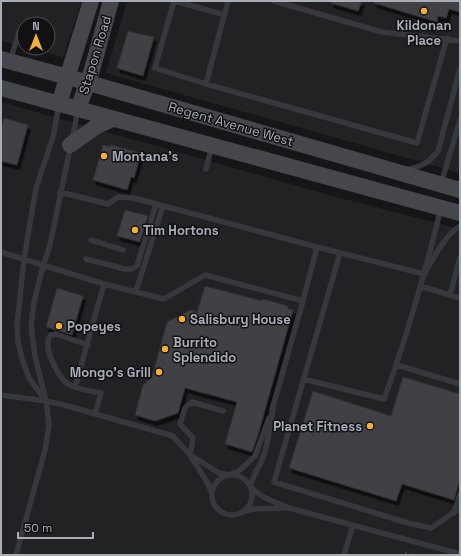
<svg xmlns="http://www.w3.org/2000/svg" width="461" height="556" font-family="'Space Grotesk',sans-serif">
<defs>
<filter id="shadow"><feDropShadow dx="2.5" dy="4.5" stdDeviation="0" flood-color="#0009"/></filter>
</defs>
<rect width="100%" height="100%" fill="#161618"/>
<path fill="#222225" d="M1,1H82L63,57L28,48H48V24H24V47L1,41Z
M127,1H460V173L106,73Z
M1,102L329,195L460,229V555H1Z"/>
<path fill="#404145" stroke="#303034" filter="url(#shadow)" d="M331,1H362L358,11L331,3Z
M374,1H460V12L449,9L446,18L438,16L437,22L374,3Z
M128,31L154,37L143,76L117,68Z
M4,118L28,125L17,165L1,161V129Z
M103,145L110,147L111,145L141,153L134,178L131,177L127,190L93,180Z
M125,210L148,216L140,242L117,236Z
M205,286L262,301L263,299L288,306V309L293,310L258,435L252,452L225,444L237,402L185,388L178,413L155,421L135,415L143,385L152,377L167,322L190,310L197,312Z
M57,288L83,296L72,335L46,327Z
M403,377L460,394V479L454,500L402,484L396,501L289,468L313,391L391,416Z"/>
<g fill="none" stroke-linecap="round" stroke-linejoin="round">
<path stroke="#3d3f44" stroke-width="2" stroke-dasharray="2 3" stroke-linecap="butt" d="M405,553L413,555"/>
<path stroke="#37383d" stroke-width="5.5" d="M174,1L155,68L206,84L417,143L447,38
M175,1L225,15
M274,1L382,32L460,41
M10,61L19,32
M206,84L228,1
M206,169L212,146
M406,170C422,166 428,164 438,151L460,69
M441,184L460,120
M91,240L123,250
M317,247L424,274C434,258 444,236 460,226
M1,252L104,284L164,299L205,275L303,301L317,247L134,198L118,197L108,204L60,192
M340,253L274,482L408,523L431,528L460,508
M86,259L125,269H132L137,266L156,204
M420,286L460,298
M136,291L163,206
M450,295L460,257
M88,345L56,334L51,335C41,345 58,377 68,384C78,390 91,391 101,393L95,414
M397,365L460,384
M303,379L384,399C407,337 425,273 441,208
M75,387L104,284
M1,395L46,401L64,405L173,436L190,455L207,482L212,493
M45,400L29,378L23,362L18,342L17,325L24,259L36,188L53,137L59,105
M273,408C270,425 269,444 262,460C258,469 253,477 250,486C260,498 276,502 289,508L460,554
M272,410L303,301
M190,455L193,438L180,424L185,408L192,402L223,411
M192,456L219,473L229,475L239,471L255,456L269,418
M212 495a20 20 0 1 1 40 0a20 20 0 1 1-40 0Z
M245,511L252,509L286,508
M454,513L460,494
M16,555L45,450L49,425L46,401L35,356L31,326L34,302L43,266L50,245L78,110
M344,555L353,525"/>
<path stroke="#45474d" stroke-width="16" d="M1,59L68,77L460,190
M1,88L460,213
M59,104L91,1
M78,109L91,73L111,1
M70,145L97,126L113,119"/>
</g>
<g fill="#f2b134" stroke="#111113" stroke-width="1.5">
<circle cx="424" cy="11" r="4"/>
<circle cx="104" cy="156" r="4"/>
<circle cx="135" cy="230" r="4"/>
<circle cx="182" cy="319" r="4"/>
<circle cx="59" cy="326" r="4"/>
<circle cx="165" cy="349" r="4"/>
<circle cx="159" cy="372" r="4"/>
<circle cx="370" cy="426" r="4"/>
</g>
<g text-anchor="middle" dominant-baseline="central" stroke-width="3" stroke-linejoin="round" paint-order="stroke">
<g font-size="13" font-weight="bold" fill="#a8adb8" stroke="#111113" text-anchor="start">
<text x="424" y="25" text-anchor="middle">Kildonan<tspan x="424" dy="15">Place</tspan></text>
<text x="112" y="156">Montana's</text>
<text x="143" y="230">Tim Hortons</text>
<text x="190" y="319">Salisbury House</text>
<text x="67" y="326">Popeyes</text>
<text x="173" y="342">Burrito<tspan x="173" dy="15">Splendido</tspan></text>
<text x="151" y="372" text-anchor="end">Mongo's Grill</text>
<text x="362" y="426" text-anchor="end">Planet Fitness</text>
</g>
<g font-size="13" fill="#a8adb8" stroke="#111113">
<text transform="translate(95 55) rotate(-73)">Stapon Road</text>
<text transform="translate(231 124) rotate(16)">Regent Avenue West</text>
</g>
</g>
<rect width="461" height="556" fill="none" stroke="#a8adb8" stroke-width="4"/>
<g transform="translate(36 36)"><circle r="19" fill="#111113" stroke="#4d4f55"/>
<path d="M0-3L7 15L0 10L-7 15Z" fill="#f2b134"/>
<text y="-6" font-size="11" font-weight="bold" text-anchor="middle" fill="#a8adb8">N</text>
</g>
<path d="M18 532v6h75v-6" fill="none" stroke="#a8adb8" stroke-width="2"/>
<text x="24" y="532" font-size="12" fill="#a8adb8" stroke="#111113" stroke-width="3" paint-order="stroke">50 m</text>
</svg>
